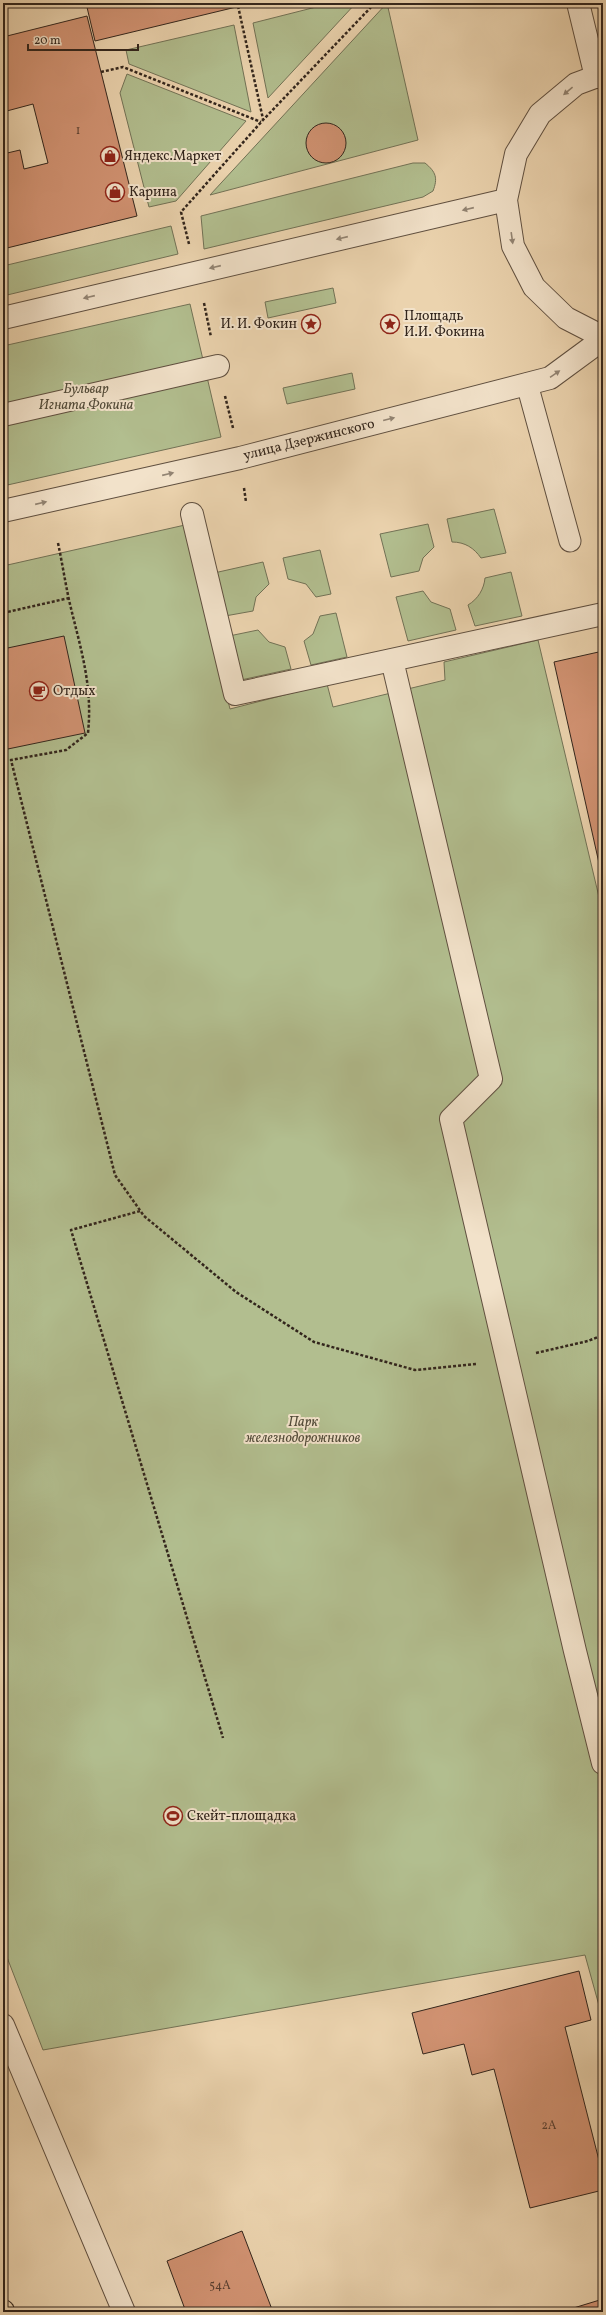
<svg xmlns="http://www.w3.org/2000/svg" width="606" height="2315" font-family="Vollkorn,serif">
<rect width="100%" height="100%" fill="#ebd3ae"/>
<filter id="stains"><feTurbulence type="fractalNoise" baseFrequency=".005" numOctaves="4"/><feColorMatrix values="0 0 0 0 .2 0 0 0 0 .09 0 0 0 0 .02 0 0 0 .5 -.17"/></filter>
<radialGradient id="worn" r=".72"><stop offset=".6" stop-color="#630" stop-opacity="0"/><stop offset="1" stop-color="#630" stop-opacity=".3"/></radialGradient>
<path fill="#b2be8f" stroke="#727256" d="M332,3H356L268,98L253,23Z
M387,3L418,140L210,195Z
M234,25L251,112L129,64L126,50Z
M127,74L246,121L176,201L149,207L120,93Z
M413,163H425C436,172 438,178 433,191L423,197L204,249L201,216Z
M171,226L178,254L3,296V266Z
M333,288L336,303L268,318L265,302Z
M190,304L221,437L3,486V346Z
M352,373L355,389L287,404L283,388Z
M494,509L506,553L481,558C474,548 465,542 452,542L447,519Z
M428,524L434,547L423,558L419,571L391,577L380,534Z
M185,525L230,709L327,684L333,707L445,680L444,662L538,640L603,914V2020L585,1955L43,2050L3,1947V566Z
M320,550L331,594L316,597L306,584L288,579L283,558Z
M263,562L269,584L256,597L253,611L225,616L214,573Z
M511,572L522,616L475,626L468,605C478,599 484,589 485,578Z
M423,591L431,602L450,609L456,630L408,641L396,597Z
M336,613L347,657L311,665L304,641L313,634L320,616Z
M258,630L269,642L285,647L291,669L241,680L229,636Z"/>
<path fill="#d29373" stroke="#32251c" d="M86,3H253L95,41Z
M87,16L137,216L3,249V154L20,150L24,169L48,163L33,104L3,112V37Z
M306 143a20 20 0 1 1 40 0a20 20 0 1 1-40 0Z
M64,636L85,733L3,750V649Z
M603,651V881L554,662Z
M579,1971L591,2020L565,2027L603,2176V2190L530,2208L494,2069L472,2075L464,2044L423,2054L412,2013Z
M242,2231L273,2312H186L167,2261Z
M603,2299V2312H567V2310Z"/>
<g fill="none" stroke-linecap="round" stroke-linejoin="round">
<defs>
<path id="service" d="M527,384L570,541"/>
<path id="pedestrian" d="M3,415L218,366
M192,514L235,694L603,614
M392,660L491,1079L451,1119L575,1651L603,1763"/>
<path id="minor" d="M603,74L576,84L540,114L516,154L506,200L513,246L534,287L566,318L603,337
M3,318L506,200
M3,511L240,458L550,378L603,339"/>
<path id="tertiary" d="M578,3L596,77
M3,2025L124,2312"/>
<path id="primary" d="M3,2311V2312"/>
</defs>
<use href="#service" stroke="#605040" stroke-width="23"/>
<use href="#pedestrian" stroke="#605040" stroke-width="24"/>
<use href="#minor" stroke="#605040" stroke-width="24"/>
<use href="#tertiary" stroke="#605040" stroke-width="24"/>
<use href="#primary" stroke="#32251c" stroke-width="24"/>
<path stroke="#32251c" stroke-width="2.5" stroke-dasharray="3 2" stroke-linecap="butt" d="M238,6L263,119
M101,72L123,67L261,122
M189,244L181,212L263,120L375,3
M204,303L211,337
M225,396L233,428
M244,488L246,502
M58,543C62,562 65,581 69,600C80,647 93,684 88,733L66,750L11,760L115,1175L144,1216L236,1292L314,1342L415,1370L476,1364
M3,613L69,598
M140,1211L71,1230L223,1738
M536,1353L588,1341L603,1335"/>
<use href="#service" stroke="#f2e2ca" stroke-width="21"/>
<use href="#pedestrian" stroke="#f2e2ca" stroke-width="22"/>
<use href="#minor" stroke="#f2e2ca" stroke-width="22"/>
<use href="#tertiary" stroke="#f2e2ca" stroke-width="22"/>
<use href="#primary" stroke="#ebd3ae" stroke-width="22"/>
</g>
<defs><path id="oneway-solid" d="M-6-.8H1V-3.2L6.5 0L1 3.2V.8H-6Z"/></defs>
<g fill="#928473">
<use href="#oneway-solid" transform="translate(568 91) rotate(140)"/>
<use href="#oneway-solid" transform="translate(468 209) rotate(167)"/>
<use href="#oneway-solid" transform="translate(342 238) rotate(167)"/>
<use href="#oneway-solid" transform="translate(512 238) rotate(82)"/>
<use href="#oneway-solid" transform="translate(215 267) rotate(167)"/>
<use href="#oneway-solid" transform="translate(89 297) rotate(167)"/>
<use href="#oneway-solid" transform="translate(555 374) rotate(-34)"/>
<use href="#oneway-solid" transform="translate(389 419) rotate(-14)"/>
<use href="#oneway-solid" transform="translate(168 474) rotate(-13)"/>
<use href="#oneway-solid" transform="translate(41 503) rotate(-13)"/>
</g>
<defs>
<symbol id="shop-ring" viewBox="-11 -11 22 22"><circle r="9.5" fill="#f2e2ca" stroke="#8f2418" stroke-width="1.5"/><path d="M-5-2.5h2.3a2.7 3.5 0 0 1 5.4 0H5L5.5 6h-11ZM-1.5-2.5h3a1.5 2.3 0 0 0-3 0Z" fill="#8f2418"/></symbol>
<symbol id="sight-ring" viewBox="-11 -11 22 22"><circle r="9.5" fill="#f2e2ca" stroke="#8f2418" stroke-width="1.5"/><path d="M0-6L1.8-2.2L6-1.7L2.9 1.2L3.7 5.4L0 3.3L-3.7 5.4L-2.9 1.2L-6-1.7L-1.8-2.2Z" fill="#8f2418"/></symbol>
<symbol id="cafe-ring" viewBox="-11 -11 22 22"><circle r="9.5" fill="#f2e2ca" stroke="#8f2418" stroke-width="1.5"/><path d="M-5.5-4.5H6V0H3Q3 3.5 0 3.5H-2.5Q-5.5 3.5-5.5 0ZM3-3.2v2h1.7v-2ZM-6 4.5H4V6H-6Z" fill="#8f2418"/></symbol>
<symbol id="stadium-ring" viewBox="-11 -11 22 22"><circle r="9.5" fill="#f2e2ca" stroke="#8f2418" stroke-width="1.5"/><path d="M0-5a6.5 5 0 1 0 0 10a6.5 5 0 1 0 0-10ZM-3.5-1.8h7v3.6h-7Z" fill="#8f2418"/></symbol>
</defs>
<g fill-rule="evenodd">
<use href="#shop-ring" x="99" y="145" width="22" height="22"/>
<use href="#shop-ring" x="104" y="181" width="22" height="22"/>
<use href="#sight-ring" x="300" y="313" width="22" height="22"/>
<use href="#sight-ring" x="379" y="313" width="22" height="22"/>
<use href="#cafe-ring" x="28" y="680" width="22" height="22"/>
<use href="#stadium-ring" x="162" y="1805" width="22" height="22"/>
</g>
<g text-anchor="middle" dominant-baseline="central" stroke-width="4" stroke-linejoin="round" paint-order="stroke">
<g font-size="12" fill="#5a4032">
<text x="78" y="131">1</text>
<text x="549" y="2126">2А</text>
<text x="220" y="2286">54А</text>
</g>
<g font-size="14" fill="#32251c" stroke="#f2e2ca" text-anchor="start">
<text x="124" y="156">Яндекс.Маркет</text>
<text x="129" y="192">Карина</text>
<text x="404" y="316">Площадь<tspan x="404" dy="16">И.И. Фокина</tspan></text>
<text x="297" y="324" text-anchor="end">И. И. Фокин</text>
<text x="53" y="691">Отдых</text>
<text x="187" y="1816">Скейт-площадка</text>
</g>
<g font-size="14" font-style="italic" fill="#524b39" stroke="#f2e2ca">
<text x="86" y="389">Бульвар<tspan x="86" dy="16">Игната Фокина</tspan></text>
<text x="303" y="1422">Парк<tspan x="303" dy="16">железнодорожников</tspan></text>
</g>
<g font-size="14" fill="#32251c" stroke="#f2e2ca">
<text transform="translate(309 440) rotate(-14)">улица Дзержинского</text>
</g>
</g>
<rect width="606" height="2315" fill="none" stroke="#ebd3ae" stroke-width="16"/>
<rect x="4" y="4" width="598" height="2307" fill="none" stroke="#32251c" stroke-width="2"/>
<rect x="8" y="8" width="590" height="2299" fill="none" stroke="#32251c"/>
<path d="M28 44v6h110v-6" fill="none" stroke="#32251c" stroke-width="2"/>
<text x="34" y="44" font-size="12" fill="#32251c" stroke="#f2e2ca" stroke-width="3" paint-order="stroke">20 m</text>
<rect width="100%" height="100%" filter="url(#stains)"/>
<rect width="100%" height="100%" fill="url(#worn)"/>
</svg>
